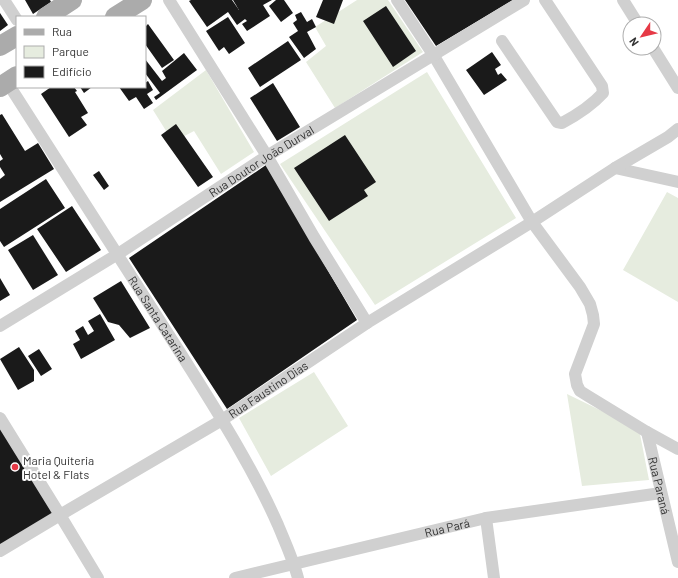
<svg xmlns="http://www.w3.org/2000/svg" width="678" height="578" font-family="Barlow,sans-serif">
<rect width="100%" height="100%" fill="#fff"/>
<path fill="#e6ecdf" d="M357,0H388L423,52L335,108L306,62L326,46L315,27Z
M206,70L254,152L221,174L194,131L173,142L153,110Z
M427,72L516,218L375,305L280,164Z
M667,192L678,198V302L623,270Z
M314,372L348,426L271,476L239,418Z
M567,394L639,429L649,480L582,486Z"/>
<path fill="#1a1a1a" d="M25,0H50L51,2L33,14Z
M191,0H232L239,10L233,0H272L263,5L270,16L247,31L242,24L247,21L245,19L237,25L228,12L207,27L189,1Z
M276,0H284L293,13L281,22L269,6Z
M323,0H343L334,24L316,17Z
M405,0H513L436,46Z
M386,6L416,51L393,67L363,21Z
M301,12L307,22L312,19L316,27L307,32L316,49L304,58L289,37L298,31L293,23L297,20L295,15Z
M0,13L8,25L0,31Z
M228,17L245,43L229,54L224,47L219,51L206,31Z
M148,24L174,60L162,68L145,44V27Z
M288,41L301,60L260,87L248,68Z
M492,52L501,65L495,69L498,75L501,73L507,80L484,95L466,70Z
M184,53L197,70L156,100L154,97L160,93L145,73V59L162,81L166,78L162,71Z
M148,81L153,90L147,94L153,103L144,109L136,97L129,101L119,87H145V83Z
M273,83L300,127L277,141L250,98Z
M51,87H74L77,91L75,92L88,113L81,117L87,125L69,137L41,94Z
M80,87H92L84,93Z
M2,114L25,151L38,143L54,169L0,202V179L5,175L0,167V161L3,159L0,154V115Z
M176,124L213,177L198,187L161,135Z
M345,135L376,182L364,190L368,196L329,221L294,168Z
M266,165L357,320L227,409L129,258Z
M99,171L109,186L104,190L93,175Z
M46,179L65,208L4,247L0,241V209Z
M72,206L101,250L66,272L37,229Z
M33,235L58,275L33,290L8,250Z
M0,278L10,295L0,301Z
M121,281L150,328L130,338L119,325L108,322L93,298Z
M100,314L115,340L81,359L73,344L80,340L75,331L83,326L88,335L94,331L88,321Z
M19,347L34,370V381L18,390L0,359Z
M39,349L52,369L41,376L28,356Z
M0,422L58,512L0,548Z"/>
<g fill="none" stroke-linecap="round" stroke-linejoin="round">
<g stroke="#d0d0d0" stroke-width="12">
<path d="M4,0L17,20"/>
<path d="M169,0L267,156L314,237L367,323"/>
<path d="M397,0L434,56L532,222L580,287L590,304L593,315L594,324L575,374L577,385L580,391L588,396L647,432L678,449"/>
<path d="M623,0L638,24"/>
<path d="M502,41L557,122L562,123C577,115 592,105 603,93L602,86L545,0"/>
<path d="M653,48L678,88"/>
<path id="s1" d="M7,82C65,173 123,263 181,354C216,410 251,464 278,525C285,542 293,559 298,578"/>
<path d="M615,168L678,182"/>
<path id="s2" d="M0,326L118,254L267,156L524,0"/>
<path d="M0,418L60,515L98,578"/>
<path id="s3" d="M647,432L678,562"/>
<path d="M486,518L494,578"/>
<path id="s4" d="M0,551L60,515L222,420L367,323L532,222L615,168L668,137L678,129"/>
<path id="s5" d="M235,578L486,518L661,493"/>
</g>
<path stroke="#ababab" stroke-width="20" d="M46,17L72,0
M115,17L142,0
M0,46L17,36
M0,87L17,76"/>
</g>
<circle fill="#e63946" stroke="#fff" stroke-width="1.5" cx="15" cy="467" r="4"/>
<g text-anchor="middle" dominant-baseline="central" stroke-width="4" stroke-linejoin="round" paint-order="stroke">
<g font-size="12" fill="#333" stroke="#fff">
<text stroke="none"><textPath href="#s2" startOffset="309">Rua Doutor João Durval</textPath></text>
<text stroke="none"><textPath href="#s1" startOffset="281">Rua Santa Catarina</textPath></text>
<text stroke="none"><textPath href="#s4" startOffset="313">Rua Faustino Dias</textPath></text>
<text stroke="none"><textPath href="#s3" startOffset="55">Rua Paraná</textPath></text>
<text stroke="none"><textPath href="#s5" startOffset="218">Rua Pará</textPath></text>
</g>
<g font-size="12" fill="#333" stroke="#fff" text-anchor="start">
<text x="23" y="460">Maria Quiteria<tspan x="23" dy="14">Hotel &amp; Flats</tspan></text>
</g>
</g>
<rect x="16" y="16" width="130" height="72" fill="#ffffff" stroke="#adadad"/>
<rect x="24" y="29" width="20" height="6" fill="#ababab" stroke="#adadad"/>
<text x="52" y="36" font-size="12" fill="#333333">Rua</text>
<rect x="24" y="46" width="20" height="12" fill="#e6ecdf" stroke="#adadad"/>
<text x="52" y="56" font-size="12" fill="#333333">Parque</text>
<rect x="24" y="66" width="20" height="12" fill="#1a1a1a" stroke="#adadad"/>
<text x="52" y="76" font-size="12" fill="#333333">Edifício</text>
<g transform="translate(642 36) rotate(235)"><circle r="19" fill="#ffffff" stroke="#adadad"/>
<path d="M0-3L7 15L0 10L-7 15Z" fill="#e63946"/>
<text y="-6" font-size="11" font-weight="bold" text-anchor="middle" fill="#333333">N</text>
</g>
</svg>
